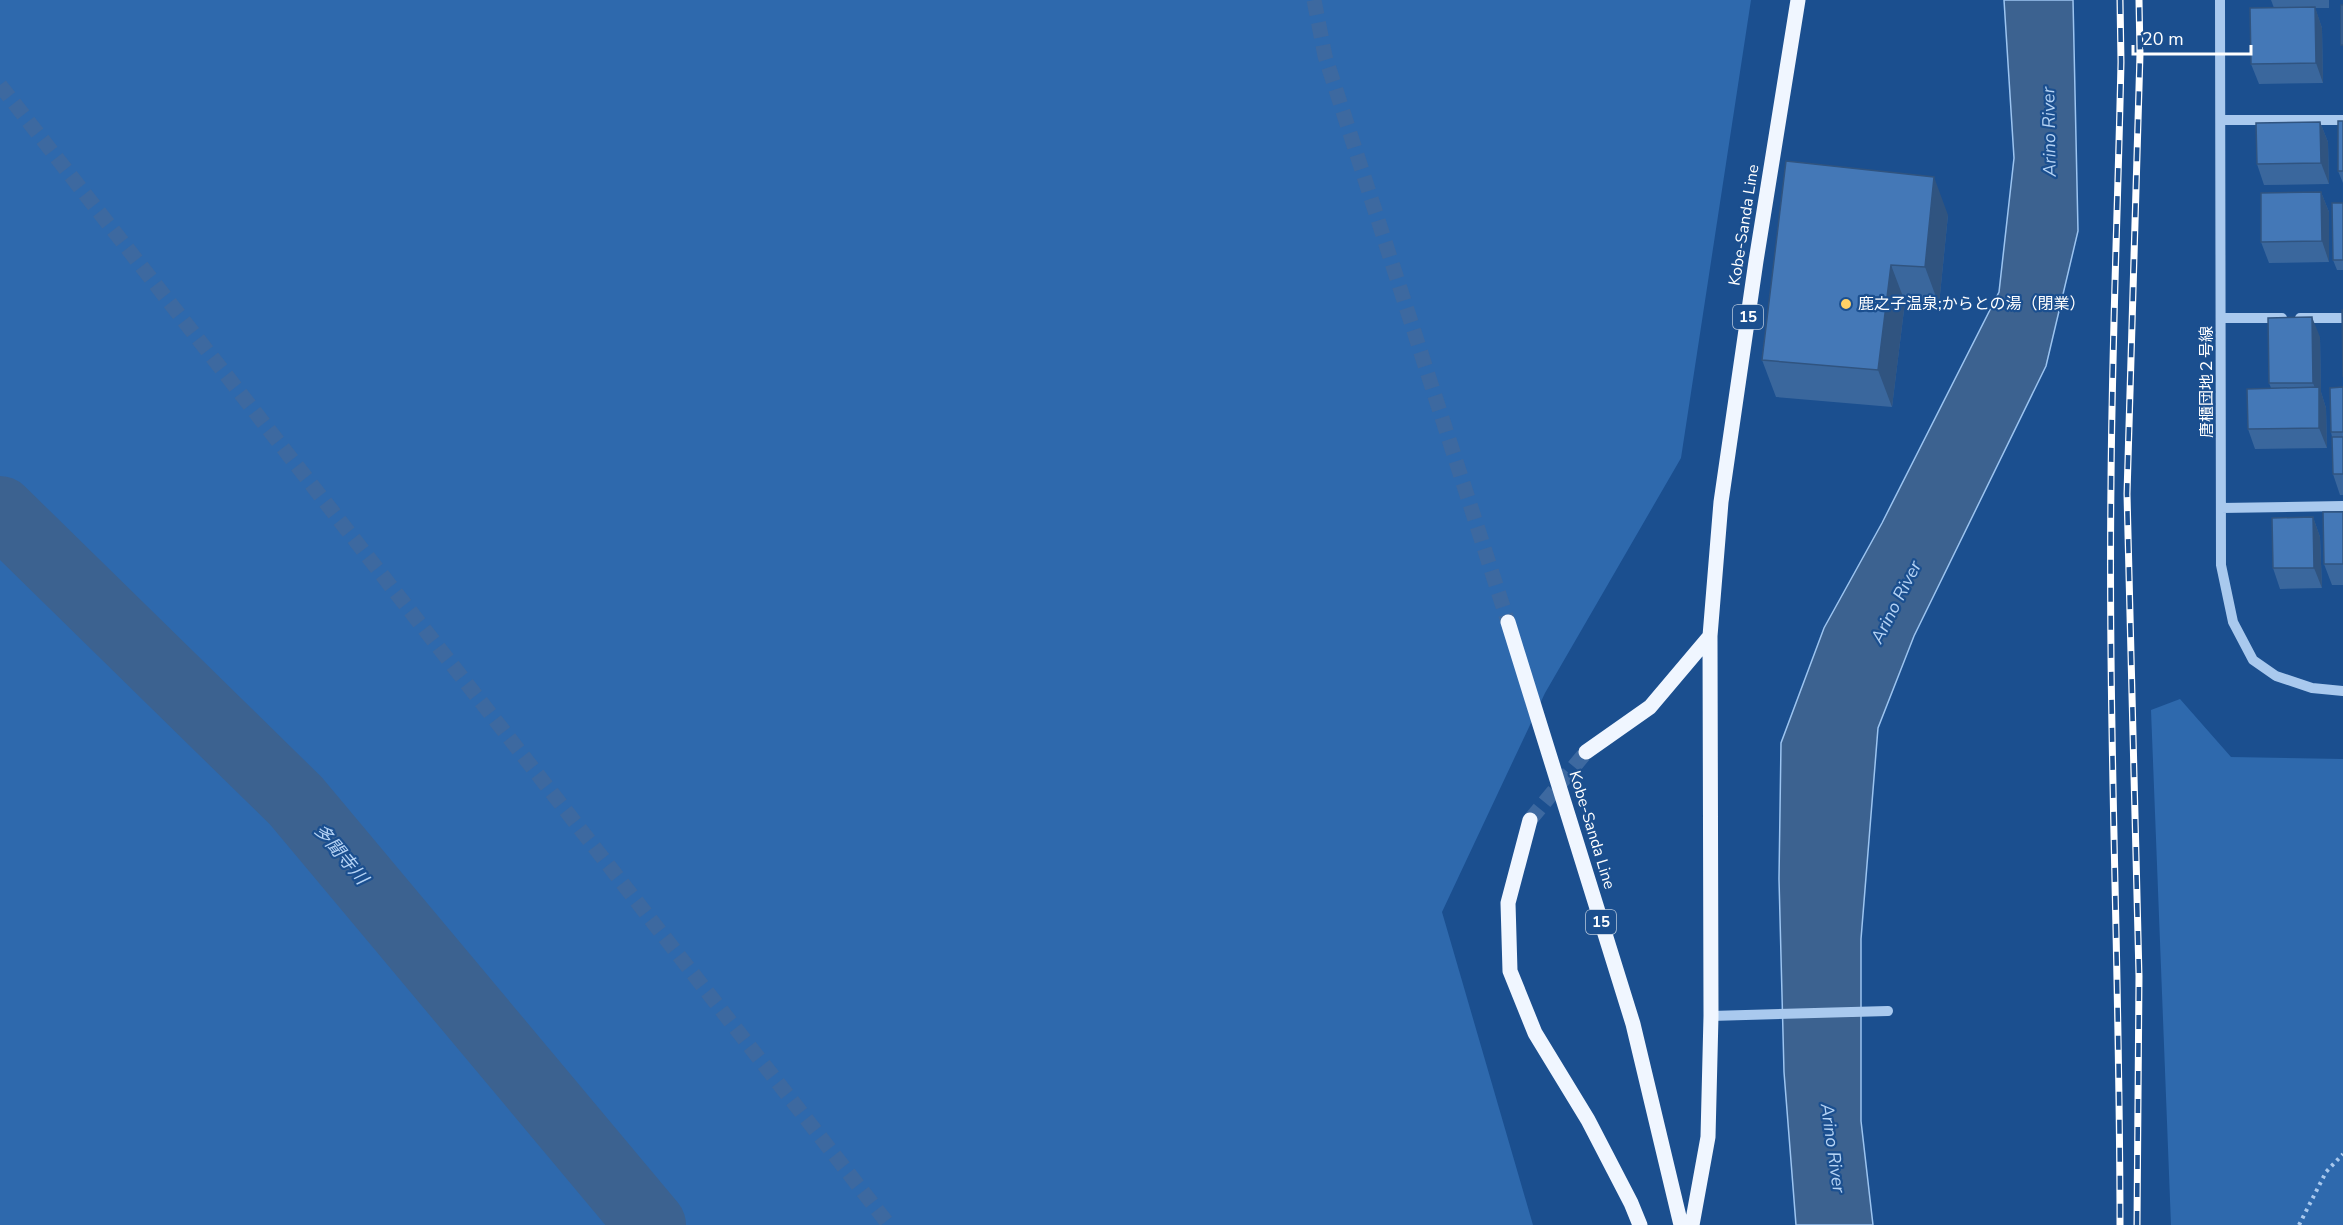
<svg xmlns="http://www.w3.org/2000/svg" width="2343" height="1225" font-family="'Nunito Sans','Noto Sans JP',sans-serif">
<rect width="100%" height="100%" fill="#1b4f8f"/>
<path fill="#2e69ad" d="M0,0H1751L1681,458L1545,693L1442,912L1533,1225H0Z
M2180,699L2231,757L2343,759V1225H2171L2151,710Z"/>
<path fill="#3c6290" stroke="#9cc4f0" stroke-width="1.5" d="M2004,0H2073L2078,231L2046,366L1914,636L1878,728L1861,939V1121L1873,1225H1796L1784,1072L1779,879L1781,743L1824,628L1882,523L1999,292L2014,158Z"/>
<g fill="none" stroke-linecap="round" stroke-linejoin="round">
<path stroke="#3c6290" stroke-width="70" d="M0,511L296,801L651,1225"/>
<path stroke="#3d69a0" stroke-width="15" stroke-dasharray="15 8" stroke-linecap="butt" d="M1314,0L1325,56L1508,622
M0,85L889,1225
M1530,820L1586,752"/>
<path stroke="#a9c9ee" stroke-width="4" stroke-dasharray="3 4.5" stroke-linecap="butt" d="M2299,1225L2326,1172L2343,1154"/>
<path stroke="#a9c9ee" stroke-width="10" d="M2220,0L2221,565L2233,622L2253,660L2276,676L2312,688L2343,691
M2221,120H2343
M2222,318H2282
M2300,318H2343
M2221,508L2343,506
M1711,1016L1888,1011"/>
<path stroke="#f0f6ff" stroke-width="15" d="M1508,622L1633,1024L1681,1225
M1586,752L1650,707L1710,636
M1530,820L1508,903L1510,971L1535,1033L1588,1120L1631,1203L1640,1225
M1692,1225L1708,1137L1711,1016L1710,636L1721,502L1756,261L1798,0"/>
<defs>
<path id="rail" d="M2120,0L2121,62C2118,203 2112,343 2111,483C2108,730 2120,978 2120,1225
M2137,1225L2139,976L2127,494L2140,54L2139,0"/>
</defs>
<use href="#rail" stroke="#fff" stroke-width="7"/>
<use href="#rail" stroke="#1b4f8f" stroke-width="4.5" stroke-dasharray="14" stroke-linecap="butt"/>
</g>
<path fill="#3a679d" d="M2271,0H2329V8H2315L2322,28L2323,83L2259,84L2251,64L2274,8Z
M2343,121V183L2338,171Z
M2320,122L2328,142L2329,184L2264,185L2257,164Z
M2321,192L2329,212V262L2269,263L2261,242Z
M2343,203V270H2337L2333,260Z
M1948,215L1939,305L1905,302L1892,407L1776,397L1762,360Z
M2320,337L2321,392L2326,408L2327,448L2255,449L2248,429L2271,388L2269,383Z
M2343,387V495H2340L2333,474L2332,437L2331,432Z
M2343,512V585H2332L2324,564Z
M2313,517L2320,537L2322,588L2280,589L2273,568Z"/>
<path fill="#305480" d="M2315,7L2322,28L2323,83L2316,63Z
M2320,122L2328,142L2329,184L2321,163Z
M1934,177L1948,215L1939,305L1925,267Z
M2321,192L2329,212V262L2322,241Z
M1891,265L1905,302L1892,407L1878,370Z
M2312,317L2320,337L2321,392L2326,408L2327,448L2319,428V398L2313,383Z
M2313,517L2320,537L2322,588L2314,568Z"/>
<path fill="#4478b7" stroke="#305480" stroke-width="1.5" d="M2341,5H2343V45H2341Z
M2315,7L2316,63L2251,64L2250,8Z
M2338,121H2343V171H2338Z
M2320,122L2321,163L2257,164L2256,123Z
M1786,161L1934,177L1925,267L1891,265L1878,370L1762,360Z
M2321,192L2322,241L2261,242V193Z
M2332,203H2343V260H2333Z
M2342,310H2343V377Z
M2312,317L2313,383H2269L2268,318Z
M2319,387V428L2248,429L2247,389Z
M2343,387V432H2331L2330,388Z
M2332,437H2343V474H2333Z
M2323,512H2343V564H2324Z
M2313,517L2314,568H2273L2272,518Z"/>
<circle fill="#ffd166" stroke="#1b4f8f" stroke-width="2" cx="1846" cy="304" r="6"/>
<g text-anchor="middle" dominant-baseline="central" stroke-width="4.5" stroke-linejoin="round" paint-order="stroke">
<g fill="#1b4f8f" stroke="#bbcadd" stroke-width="1.5">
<rect x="1733" y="305" width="30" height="24" rx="4.5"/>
<rect x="1586" y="910" width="30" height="24" rx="4.5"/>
</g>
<g font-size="15" font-weight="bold" fill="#fff">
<text x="1748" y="317">15</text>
<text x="1601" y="922">15</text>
</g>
<g font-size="16" fill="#fff" stroke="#1b4f8f">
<text transform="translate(1744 225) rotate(-81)">Kobe-Sanda Line</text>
<text transform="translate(2207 382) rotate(-90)">唐櫃団地２号線</text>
<text transform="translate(1592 830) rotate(73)">Kobe-Sanda Line</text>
</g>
<g font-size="16" fill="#fff" stroke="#1b4f8f" text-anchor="start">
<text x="1858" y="304">鹿之子温泉;からとの湯（閉業）</text>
</g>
<g font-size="18" font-style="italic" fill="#b5d3f5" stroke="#1b4f8f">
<text transform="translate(2049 132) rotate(-91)">Arino River</text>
<text transform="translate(1896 602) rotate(-63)">Arino River</text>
<text transform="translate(341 854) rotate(50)">多聞寺川</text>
<text transform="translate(1833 1148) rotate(82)">Arino River</text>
</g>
</g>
<path d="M2133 45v9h118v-9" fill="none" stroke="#ffffff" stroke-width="3"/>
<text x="2142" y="45" font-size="18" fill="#ffffff" stroke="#1b4f8f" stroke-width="4.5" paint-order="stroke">20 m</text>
</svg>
